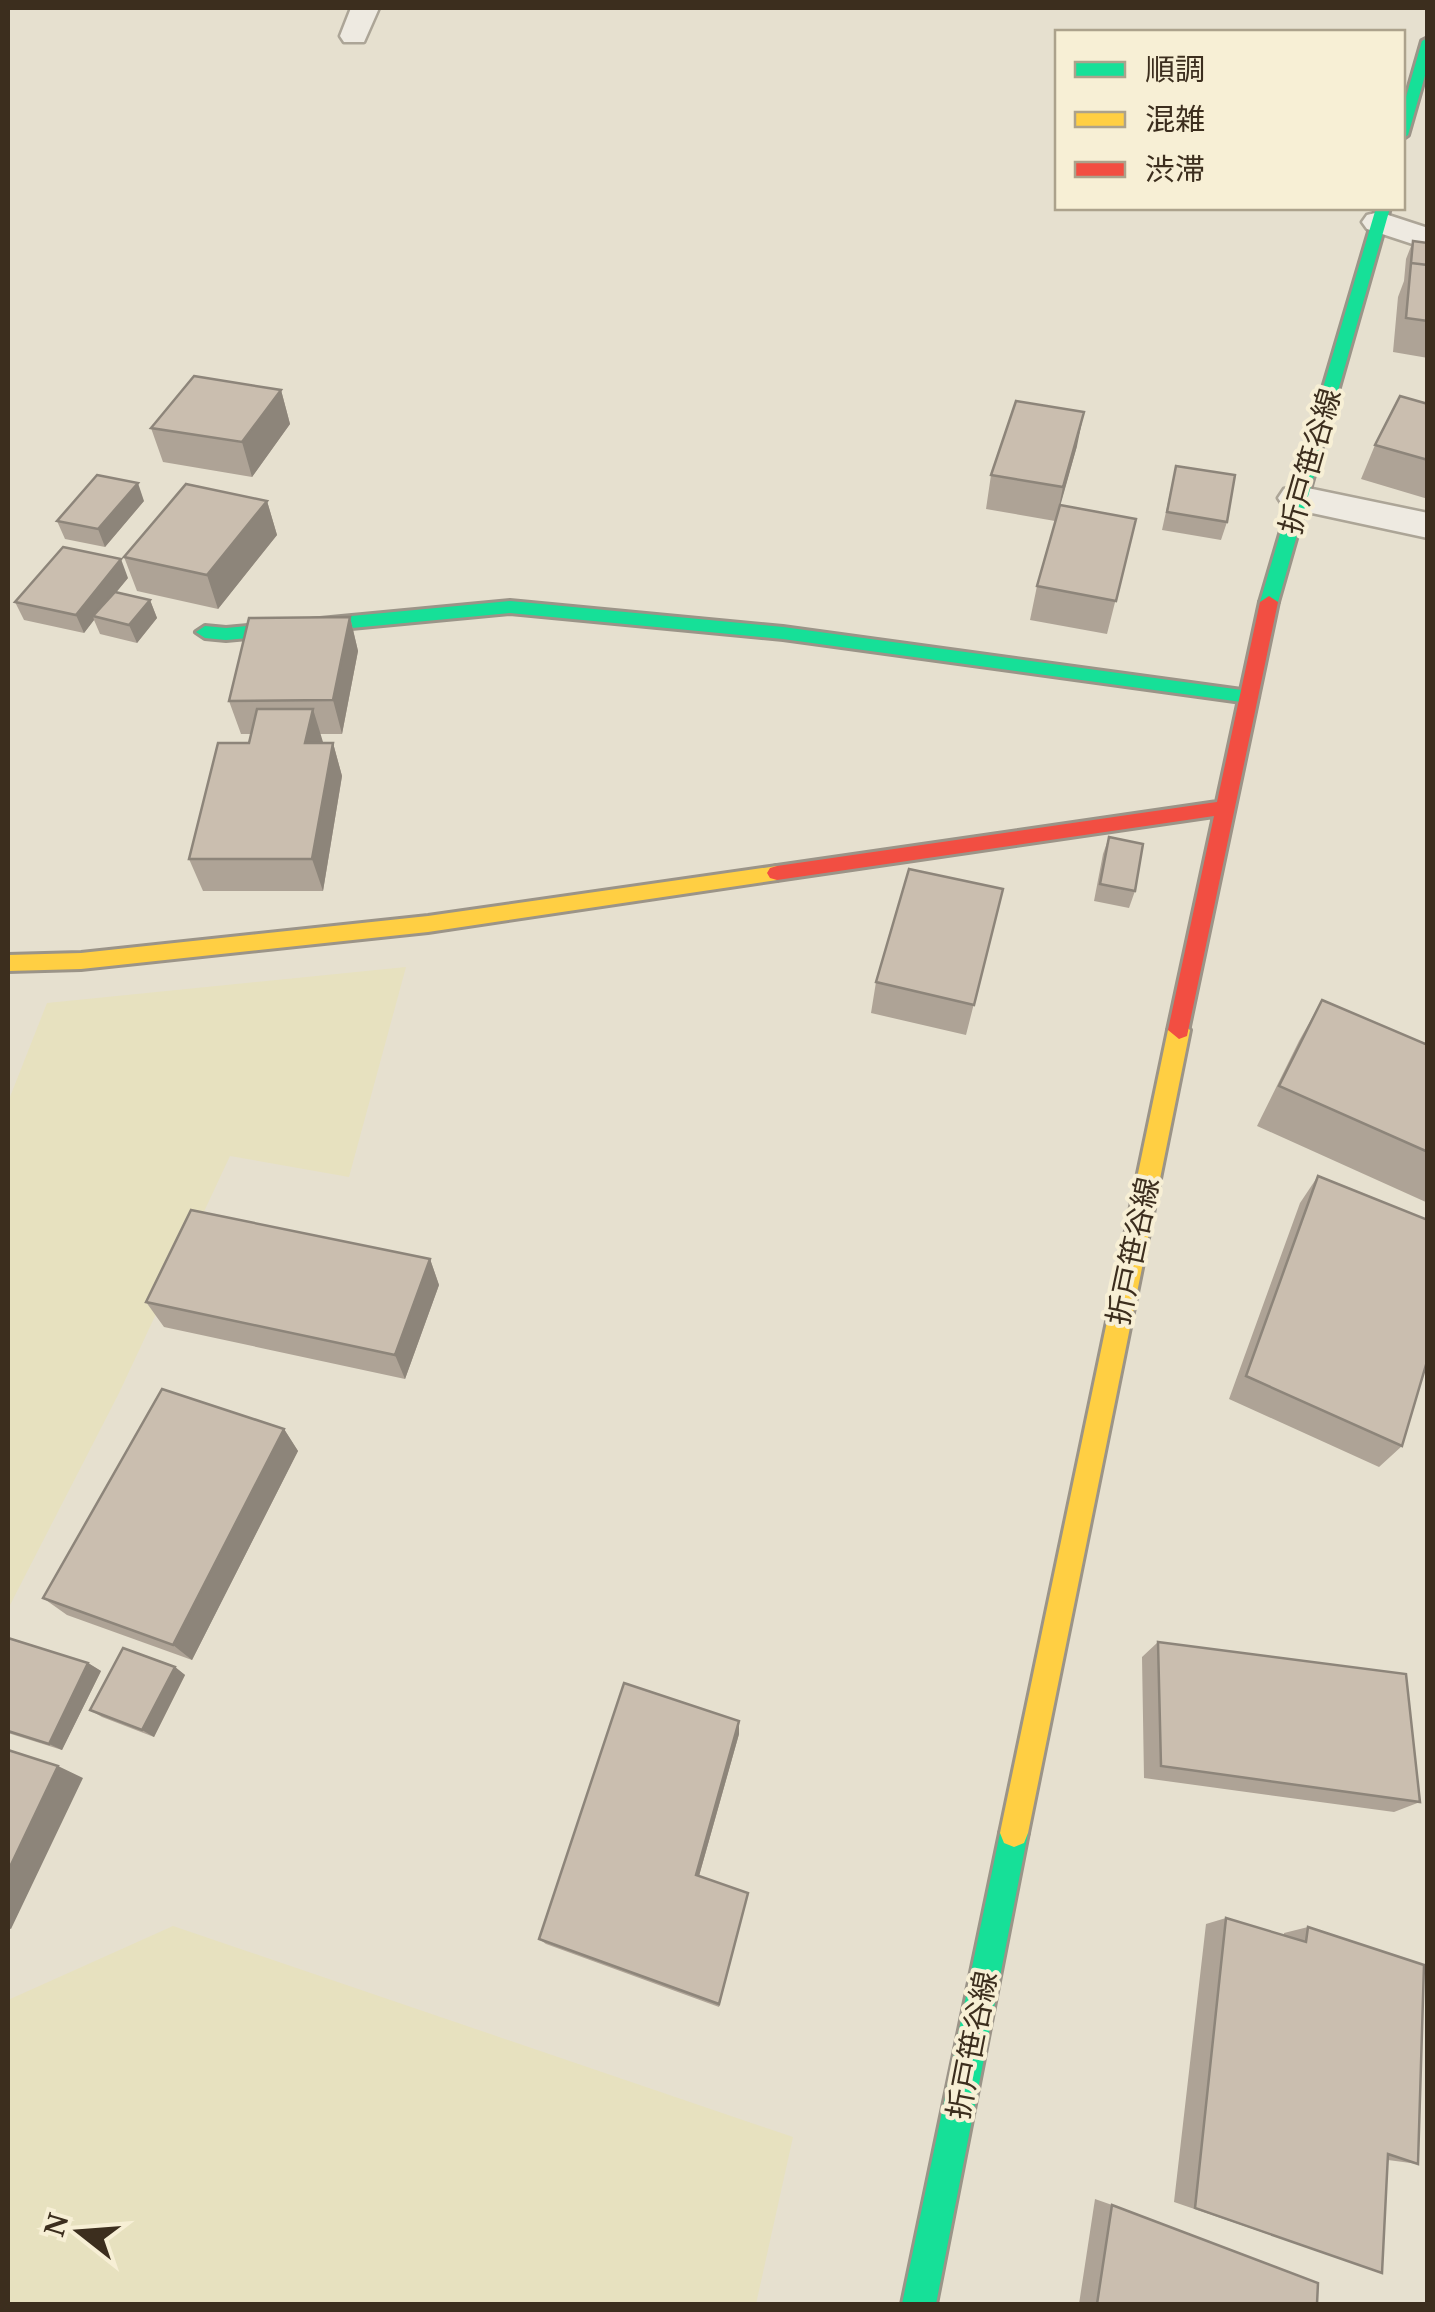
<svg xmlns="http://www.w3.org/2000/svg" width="1435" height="2312" font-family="'Noto Serif','Noto Sans JP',serif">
<rect width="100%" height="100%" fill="#e6e0cf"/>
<path fill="#e7e1bf" d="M406,967L349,1177L230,1156L119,1393L8,1609V1102L47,1003Z
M173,1926L793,2137L756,2304H8V2000Z"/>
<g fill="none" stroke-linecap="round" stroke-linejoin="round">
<defs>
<path id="street" d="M351,8H379L364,42H344L340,36Z
M1379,212L1428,228V249L1367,229L1362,222L1367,215Z
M1298,486L1428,513V538L1284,507L1278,498L1284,489Z"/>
<path id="fast" d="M1428,38V65L1408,135L1402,139V111L1422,41Z
M1376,208H1390L1278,602L1275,606H1263L1260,602Z
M510,601L783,627L1249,691L1258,697L1249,703L783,639L510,613L226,640L205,638L196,632L205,626L226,628Z
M1014,1819L1024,1823L1028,1833L936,2304H902L1000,1833L1004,1823Z"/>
<path id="slow" d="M777,866L787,873L777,880L428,932L81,969L8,971V955L81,953L428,916Z
M1179,1021L1190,1030L1028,1833L1024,1843L1014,1847L1004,1843L1000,1833L1168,1030Z"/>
<path id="jam" d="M1269,596L1278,602L1187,1036L1179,1039L1168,1030L1214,816L777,880L770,878L767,873L770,868L777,866L1217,802L1260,602Z"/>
</defs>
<use href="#street" stroke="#aca597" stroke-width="5"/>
<use href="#fast" stroke="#9b9488" stroke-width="6"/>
<use href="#slow" stroke="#9b9488" stroke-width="6"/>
<use href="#jam" stroke="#9b9488" stroke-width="6"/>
<use href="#street" fill="#eeeae1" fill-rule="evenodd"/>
<use href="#fast" fill="#16e098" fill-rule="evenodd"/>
<use href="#slow" fill="#ffcf43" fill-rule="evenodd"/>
<use href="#jam" fill="#f24e42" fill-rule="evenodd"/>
</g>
<path fill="#aea396" d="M1413,241L1428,243V358L1393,352L1398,297L1404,281L1406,259Z
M281,390L290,424L252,477L163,462L151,428Z
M1428,404V499L1361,479L1375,445Z
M1077,446L1060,505L1136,519L1107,634L1030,620L1037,586L1055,521L986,509L991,475Z
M1176,466L1227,522L1221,540L1162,530Z
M144,501L105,547L65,539L57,521Z
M267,501L277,535L218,609L137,591L124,557Z
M128,578L116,592L150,600L157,618L137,643L100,634L94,620L84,633L24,620L15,602Z
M350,617L358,651L342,734H320L322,743H333L342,776L323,891H203L189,859L249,743L251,734H241L229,701Z
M1109,837L1135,891L1129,908L1094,901L1103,854Z
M1003,889L966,1035L871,1013L876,982Z
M1322,1000L1428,1045V1203L1257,1126L1299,1041Z
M1318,1176L1402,1446L1379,1467L1229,1399L1300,1203Z
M430,1259L439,1285L405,1379L164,1327L146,1302Z
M284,1429L298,1451L192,1660L67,1615L43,1598Z
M8,1638L88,1663L101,1671L62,1750L8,1733Z
M1158,1642L1420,1802L1394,1812L1144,1778L1142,1657Z
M175,1667L185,1675L154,1737L102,1717L90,1710Z
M739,1721V1734L699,1876L748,1893L719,2007L546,1944L539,1939Z
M1226,1918L1284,1935V1933L1308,1927L1418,2164L1388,2160L1382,2273L1174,2202L1206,1924Z
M1095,2199L1112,2205L1317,2304H1079Z"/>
<path fill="#8d857a" d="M281,390L290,424L252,477L242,442Z
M1084,412L1077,446L1056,521L1063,487Z
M138,483L144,501L105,547L98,529Z
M267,501L277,535L218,609L207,575Z
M121,559L128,578L96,617L93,616L94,620L84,633L76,615Z
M150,600L157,618L137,643L129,625Z
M350,617L358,651L342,734L333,700Z
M313,709L323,742L305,743Z
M333,743L342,776L323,891L312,859Z
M430,1259L439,1285L405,1379L395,1355Z
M284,1429L298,1451L192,1660L173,1645Z
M88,1663L101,1671L62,1750L49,1744Z
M175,1667L185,1675L154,1737L142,1730Z
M739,1721V1734L697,1883L696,1875Z
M58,1766L83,1778L11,1929L8,1928V1871Z"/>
<path fill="#cabeaf" stroke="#8d857a" stroke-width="2.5" d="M1413,241L1428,243V265L1411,263Z
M1411,263L1428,265V321L1406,318Z
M194,376L281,390L242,442L151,428Z
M1400,396L1428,404V460L1375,445Z
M1016,401L1084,412L1063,487L991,475Z
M1176,466L1235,475L1227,522L1167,512Z
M97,475L138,483L98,529L57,521Z
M186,484L267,501L207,575L124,557Z
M1060,505L1136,519L1116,601L1037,586Z
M63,547L121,559L76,615L15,602Z
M115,592L150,600L129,625L93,616Z
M350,617L333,700L229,701L249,618Z
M257,709H313L305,743H333L312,859H189L218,743H249Z
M1109,837L1143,844L1135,891L1100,884Z
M909,869L1003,889L974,1005L876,982Z
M1322,1000L1428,1045V1152L1279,1086Z
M1318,1176L1428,1220V1358L1402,1446L1246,1376Z
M191,1210L430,1259L395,1355L146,1302Z
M162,1389L284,1429L173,1645L43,1598Z
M8,1638L88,1663L49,1744L8,1731Z
M1158,1642L1406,1674L1420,1802L1161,1766Z
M123,1648L175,1667L142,1730L90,1710Z
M624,1683L739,1721L696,1875L748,1893L719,2004L539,1939Z
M8,1750L58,1766L8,1871Z
M1226,1918L1306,1942L1308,1927L1424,1965L1418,2164L1388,2154L1382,2273L1195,2208Z
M1112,2205L1318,2283L1317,2304H1097Z"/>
<g text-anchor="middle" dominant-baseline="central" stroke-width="8" stroke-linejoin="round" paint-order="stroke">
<g font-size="30" fill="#3c2e1e" stroke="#f7efd5">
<text transform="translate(1309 461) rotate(-74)">折戸笹谷線</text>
<text transform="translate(1132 1251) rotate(-78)">折戸笹谷線</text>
<text transform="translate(971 2045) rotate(-79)">折戸笹谷線</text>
</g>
</g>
<rect width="1435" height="2312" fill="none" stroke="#3c2e1e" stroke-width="20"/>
<rect x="1055" y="30" width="350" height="180" fill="#f7efd5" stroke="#aca28c" stroke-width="2.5"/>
<rect x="1075" y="62" width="50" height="15" fill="#16e098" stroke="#aca28c" stroke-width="2.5"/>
<text x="1145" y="80" font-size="30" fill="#3c2e1e">順調</text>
<rect x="1075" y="112" width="50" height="15" fill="#ffcf43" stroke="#aca28c" stroke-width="2.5"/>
<text x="1145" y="130" font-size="30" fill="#3c2e1e">混雑</text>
<rect x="1075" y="162" width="50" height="15" fill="#f24e42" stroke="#aca28c" stroke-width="2.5"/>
<text x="1145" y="180" font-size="30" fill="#3c2e1e">渋滞</text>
<g transform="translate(80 2232) rotate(287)" stroke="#f7efd5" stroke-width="8" paint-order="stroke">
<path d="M0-8L18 38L0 25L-18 38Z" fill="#3c2e1e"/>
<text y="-15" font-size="28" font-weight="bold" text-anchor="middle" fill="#3c2e1e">N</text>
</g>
</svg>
